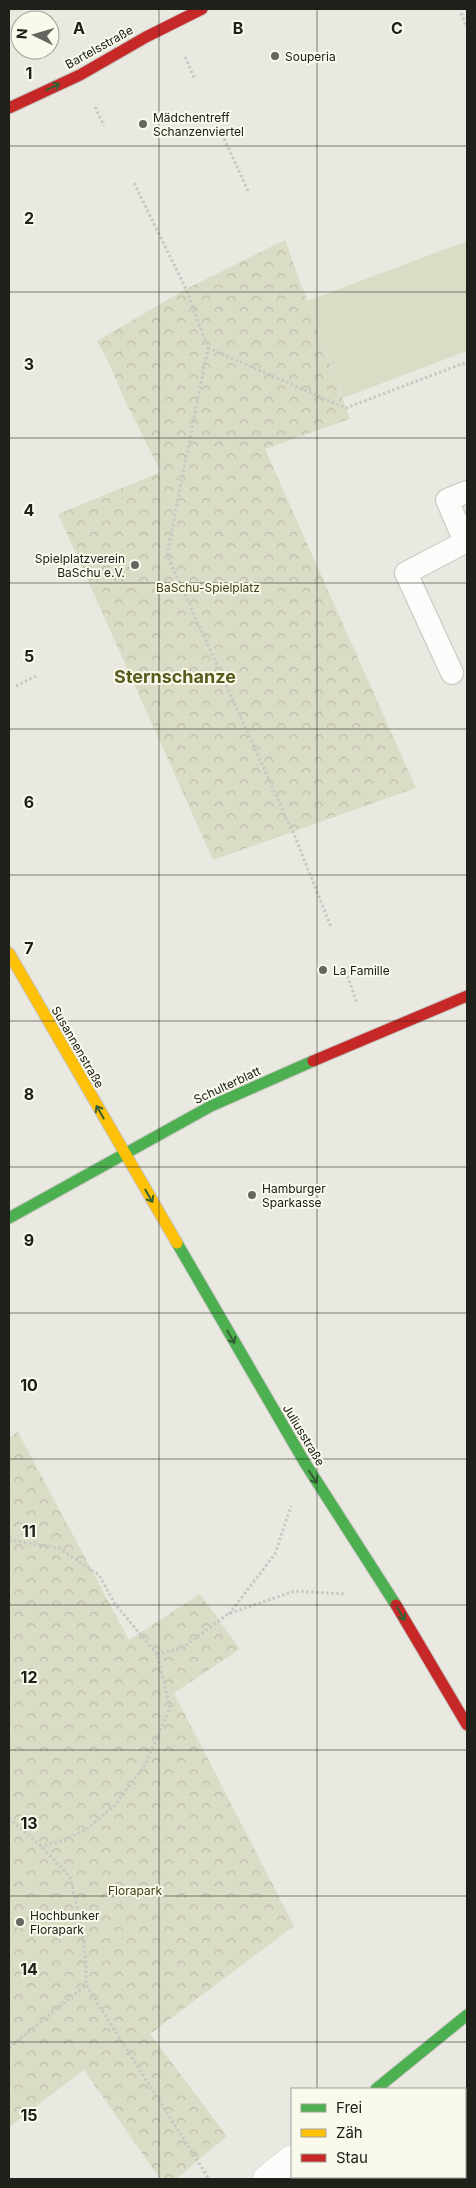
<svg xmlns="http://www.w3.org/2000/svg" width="476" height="2188" font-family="Inter,sans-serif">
<defs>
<pattern id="park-crowns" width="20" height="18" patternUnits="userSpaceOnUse" patternTransform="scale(1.25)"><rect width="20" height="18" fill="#dbdcc6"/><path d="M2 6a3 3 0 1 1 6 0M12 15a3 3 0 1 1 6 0" fill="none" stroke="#bcbcaa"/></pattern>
</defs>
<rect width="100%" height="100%" fill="#e9e9e2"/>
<path fill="url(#park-crowns)" d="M285,240L350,419L265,449L416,788L213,860L58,514L161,472L126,403L110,365L97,341L186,289Z
M18,1432L129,1640L200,1594L240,1649L174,1693L294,1926L150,2034L227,2136L176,2179H160L84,2070L9,2127V1438Z"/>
<path fill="#dbdcc6" d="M467,241V351L343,398L307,301Z"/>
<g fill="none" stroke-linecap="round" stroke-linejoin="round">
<defs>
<path id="lane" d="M452,673L406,573L465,542L447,500L467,492"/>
<path id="street" d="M267,2179L292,2159"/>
<path id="fast" d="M9,1218L211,1106L313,1061
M177,1243L305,1463L396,1605
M376,2089L467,2015"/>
<path id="slow" d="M9,953L177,1243"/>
<path id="jam" d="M9,108L80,75L146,37L202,9
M313,1061L467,996
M396,1605L467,1725"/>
</defs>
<use href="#lane" stroke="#c5c5bf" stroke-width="24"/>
<use href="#street" stroke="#c5c5bf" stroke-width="29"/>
<use href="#fast" stroke="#c5c5bf" stroke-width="13"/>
<use href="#slow" stroke="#c5c5bf" stroke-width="13"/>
<use href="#jam" stroke="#c5c5bf" stroke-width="13"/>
<path stroke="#c8c8c4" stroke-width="3" stroke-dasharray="2.5 2.5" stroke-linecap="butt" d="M461,13L467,28
M185,57L195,80
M95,107L104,126
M222,134L249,193
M134,183L186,289L208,348L167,555L296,839L331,927
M208,348L346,408L467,362
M16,686L36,676
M346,971L357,1004
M9,1540L59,1548L99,1575L115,1604L157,1654L170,1708L145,1765L115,1805L86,1830L58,1842L41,1846
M229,1614L275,1554L291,1506
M157,1654L182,1648L228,1614L295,1591L346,1594
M9,1818L41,1846L70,1877L81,1924L86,1961V1985L209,2179
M9,2048L86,1985"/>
<use href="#lane" stroke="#fcfcfb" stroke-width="22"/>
<use href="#street" stroke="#fcfcfb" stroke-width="28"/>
<use href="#fast" stroke="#4caf50" stroke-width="11"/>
<use href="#slow" stroke="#ffc107" stroke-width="11"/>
<use href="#jam" stroke="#c62828" stroke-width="11"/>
</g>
<defs><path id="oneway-shaft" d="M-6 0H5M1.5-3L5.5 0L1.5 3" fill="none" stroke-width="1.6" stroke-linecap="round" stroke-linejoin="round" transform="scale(1.25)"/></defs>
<g stroke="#346033">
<use href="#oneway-shaft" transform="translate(53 87) rotate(-25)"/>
<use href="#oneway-shaft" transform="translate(100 1112) rotate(-120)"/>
<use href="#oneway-shaft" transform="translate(149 1196) rotate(60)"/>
<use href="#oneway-shaft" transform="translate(231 1337) rotate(60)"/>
<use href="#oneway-shaft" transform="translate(313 1477) rotate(57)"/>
<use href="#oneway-shaft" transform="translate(401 1614) rotate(59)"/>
</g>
<path fill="none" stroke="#20201b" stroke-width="1" stroke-opacity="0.55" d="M159,9V2179M317,9V2089M9,146H467M9,292H467M9,438H467M9,583H467M9,729H467M9,875H467M9,1021H467M9,1167H467M9,1313H467M9,1459H467M9,1605H467M9,1750H467M9,1896H467M9,2042H467M317,2177V2179"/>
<g fill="#666661" stroke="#f9f9ec" stroke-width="2">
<circle cx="275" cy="56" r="5"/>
<circle cx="143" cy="124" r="5"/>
<circle cx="135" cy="565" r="5"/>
<circle cx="323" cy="970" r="5"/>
<circle cx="252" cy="1195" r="5"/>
<circle cx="20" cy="1922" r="5"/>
</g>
<g text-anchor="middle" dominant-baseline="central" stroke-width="4" stroke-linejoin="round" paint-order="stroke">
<g font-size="12" fill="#20201b" stroke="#f9f9ec">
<text transform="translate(99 47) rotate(-29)">Bartelsstraße</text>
<text transform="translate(78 1047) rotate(60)">Susannenstraße</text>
<text transform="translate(227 1085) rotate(-25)">Schulterblatt</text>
<text transform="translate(304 1435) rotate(59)">Juliusstraße</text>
</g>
<g font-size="12" fill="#20201b" stroke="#f9f9ec" text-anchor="start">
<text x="285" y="56">Souperia</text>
<text x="153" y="117">Mädchentreff<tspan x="153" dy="14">Schanzenviertel</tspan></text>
<text x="125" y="558" text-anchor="end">Spielplatzverein<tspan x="125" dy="14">BaSchu e.V.</tspan></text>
<text x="333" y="970">La Famille</text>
<text x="262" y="1188">Hamburger<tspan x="262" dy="14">Sparkasse</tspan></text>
<text x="30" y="1915">Hochbunker<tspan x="30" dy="14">Florapark</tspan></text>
</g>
<g font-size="12" fill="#3e3d14" stroke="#f9f9ec">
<text x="208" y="587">BaSchu-Spielplatz</text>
<text x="135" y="1890">Florapark</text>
</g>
<g font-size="18" font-weight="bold" fill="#5a591d" stroke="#f9f9ec">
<text x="175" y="676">Sternschanze</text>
</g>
</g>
<g font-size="16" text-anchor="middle" font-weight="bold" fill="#20201b" stroke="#f9f9ec" stroke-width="4" stroke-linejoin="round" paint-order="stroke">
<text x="79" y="34">A</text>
<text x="238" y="34">B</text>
<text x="397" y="34">C</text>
<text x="29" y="79">1</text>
<text x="29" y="224">2</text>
<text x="29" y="370">3</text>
<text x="29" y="516">4</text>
<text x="29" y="662">5</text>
<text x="29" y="808">6</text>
<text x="29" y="954">7</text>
<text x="29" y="1100">8</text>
<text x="29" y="1246">9</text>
<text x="29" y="1391">10</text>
<text x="29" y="1537">11</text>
<text x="29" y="1683">12</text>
<text x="29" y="1829">13</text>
<text x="29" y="1975">14</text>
<text x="29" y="2121">15</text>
</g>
<rect width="476" height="2188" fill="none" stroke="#20201b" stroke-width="20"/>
<rect x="291" y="2088" width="175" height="90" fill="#f9f9ec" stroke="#a2a298"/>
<rect x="301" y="2104" width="25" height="8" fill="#4caf50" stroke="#a2a298"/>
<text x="336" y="2113" font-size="15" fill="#20201b">Frei</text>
<rect x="301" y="2129" width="25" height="8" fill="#ffc107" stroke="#a2a298"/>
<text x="336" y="2138" font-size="15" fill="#20201b">Zäh</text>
<rect x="301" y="2154" width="25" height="8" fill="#c62828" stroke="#a2a298"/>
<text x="336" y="2163" font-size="15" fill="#20201b">Stau</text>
<g transform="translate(35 35) rotate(275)"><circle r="24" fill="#f9f9ec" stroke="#a2a298"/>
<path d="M0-4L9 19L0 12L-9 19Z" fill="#666661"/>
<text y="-8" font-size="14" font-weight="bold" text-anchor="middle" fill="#20201b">N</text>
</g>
</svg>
